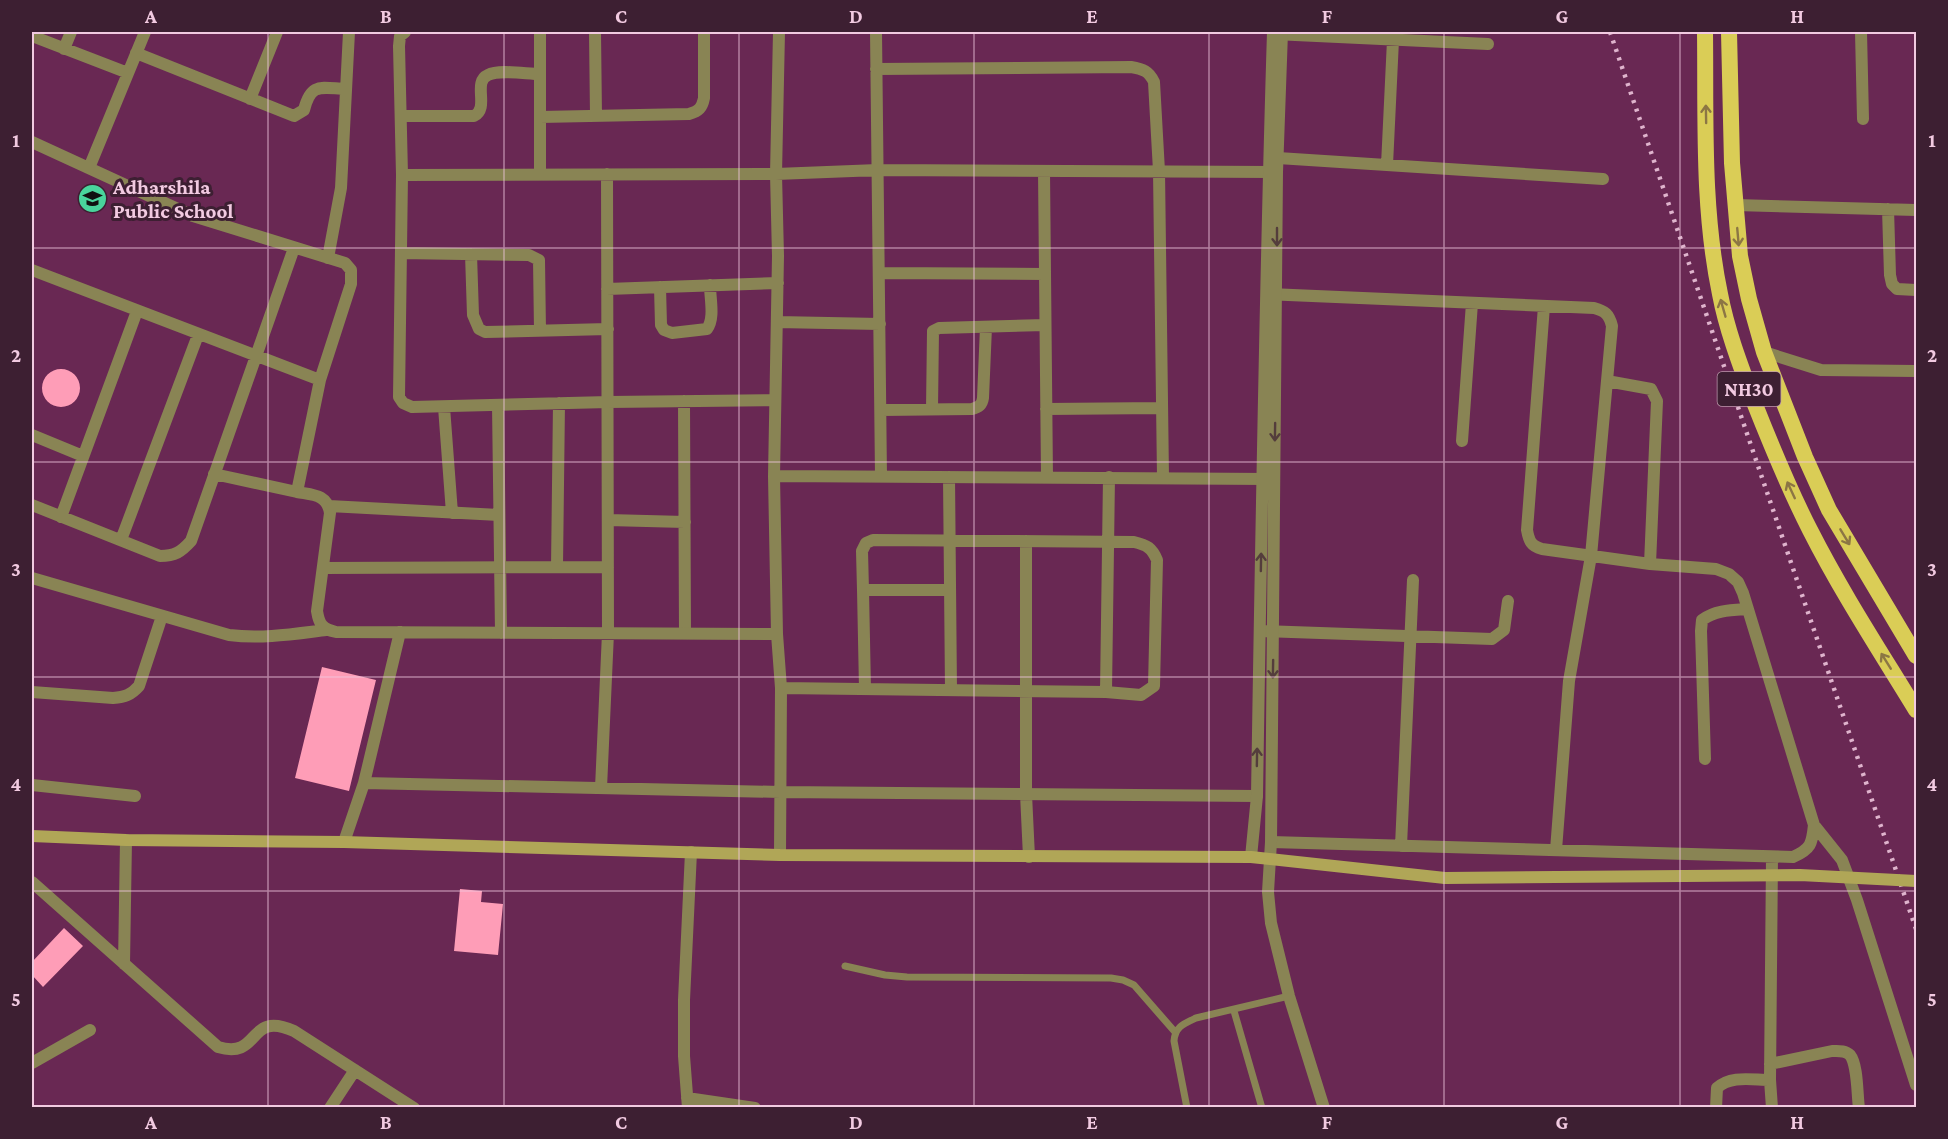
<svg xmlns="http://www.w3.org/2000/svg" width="1948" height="1139" font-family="'Crimson Pro',serif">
<rect width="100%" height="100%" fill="#692853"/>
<path fill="#fe9db7" d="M42 388a19 19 0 1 1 38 0a19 19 0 1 1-38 0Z
M322,667L376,680L349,791L295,778Z
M460,889L482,891L481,902L503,904L498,955L454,951Z
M64,928L83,946L43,987L32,975V962Z"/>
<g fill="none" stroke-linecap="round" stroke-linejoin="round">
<path stroke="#898454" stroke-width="7" d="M845,966L885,975L907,977L1111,978L1123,980L1134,985L1175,1032
M1234,1011L1262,1108
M1187,1108L1174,1041C1175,1027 1183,1024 1196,1018L1289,996"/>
<path stroke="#898454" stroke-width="12" d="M540,32V174
M595,32L596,116
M779,32L776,174L778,256L774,476L777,634L781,688L780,855
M876,32L881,476
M1861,32L1863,119
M1274,34L1488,44
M32,36L128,73
M64,49L71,32
M136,53L294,116L304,110C311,82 321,88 346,89
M876,69L1131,67C1143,69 1149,71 1154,82L1159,171L1163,477
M250,99L277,32
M401,116H474C490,108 472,82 488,75C499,69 527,74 540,74
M540,117L689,114C699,111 702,108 704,98V32
M32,142L193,216L345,263L351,270V284L320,380L297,492C313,495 327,494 330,513L317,611C319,624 322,629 336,632L777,634
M1278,158L1603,179
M1387,165L1393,40
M89,168L145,32
M1044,171L1047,477
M402,175L399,46L400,36L405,32
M1735,205L1916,210
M1888,209L1890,275L1892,284L1897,289L1916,290
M401,253L529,255L539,260L540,331
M471,254L473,315L479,329L485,332L608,329
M328,258L341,188L349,32
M32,270L320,380
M879,273L1045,274
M660,287L661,325L664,330L672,333L707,329C715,318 710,299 710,285
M607,289L778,283
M1267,294L1594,308C1605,311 1609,314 1612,326L1591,556L1569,681L1556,850
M777,322L880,324
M1764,352L1821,370L1916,371
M1607,381L1651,389L1657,401L1650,564
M775,400L609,402L412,407L403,403L399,397L402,175L776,174L878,170L1277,172
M684,401L685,633
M498,405L501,633
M444,407L452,513
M932,409L933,331L939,328L1045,325
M1046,409L1162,408
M881,410L972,409C979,407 982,405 983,398L986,327
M32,435L83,456
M1462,441L1472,303
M214,474L297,492
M774,476L1270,479
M949,477L951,690
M32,505L160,556C175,556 181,552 191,541L294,248
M329,506L499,515
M61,517L137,311
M608,520L685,522
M121,540L198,335
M1026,541V794L1029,857
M557,567L559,403
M323,568L608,567
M32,578L229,635C262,639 293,634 326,630
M1260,631L1492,639L1504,630L1508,601
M781,688L1106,692L1141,695L1154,686L1157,560C1152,548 1147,545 1134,542L873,540L866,543L862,551L863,590
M865,689L863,590H950
M32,692L113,698C125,697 131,695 139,686L162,616
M1106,692L1109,477
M1705,759L1701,631L1702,620C1715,610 1732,610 1748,609
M364,783L780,792L1257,796
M32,785L135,796
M601,788L608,633L607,174
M1814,825L1842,860L1857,900L1916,1085
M344,842L364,783L400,632
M1271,842L1793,857C1811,849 1812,844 1814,825L1743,593L1738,582L1729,574L1716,569L1650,564L1542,549C1531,546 1529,541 1527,530L1544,306
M1401,846L1413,580
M32,882L218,1047C262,1060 246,1010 294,1031L414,1108
M124,964L126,840
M32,1063L90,1030
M1770,1064L1832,1051C1838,1051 1845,1050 1850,1055C1858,1065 1857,1095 1859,1108
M687,1098L755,1108
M330,1108L355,1070
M688,1108L684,1056V1000L691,852
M1716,1108L1717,1088C1731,1075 1752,1080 1770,1080
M1772,1108L1770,1080L1772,857"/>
<path stroke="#898454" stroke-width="12" d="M1282,32L1277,172L1271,842L1268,892L1271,923L1289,996L1324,1108
M1251,857L1257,796C1261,541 1265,286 1273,32"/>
<path stroke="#b0a657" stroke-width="12" d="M32,836L126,840L344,842L780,855L1251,857L1445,878"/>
<path stroke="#dacd56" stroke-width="16" d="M1705,32C1706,119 1702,208 1720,294C1727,331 1741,367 1754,402C1771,445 1789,489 1810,530C1842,593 1880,651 1916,710
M1729,32L1732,163L1740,256L1749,299L1764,352L1805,457L1829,510L1916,656"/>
<path stroke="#dfb4cd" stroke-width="4.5" stroke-dasharray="3 6" stroke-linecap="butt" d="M1610,32L1916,929"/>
<path stroke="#b0a657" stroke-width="12" d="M1445,878L1800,875L1916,881"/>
</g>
<defs><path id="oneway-shaft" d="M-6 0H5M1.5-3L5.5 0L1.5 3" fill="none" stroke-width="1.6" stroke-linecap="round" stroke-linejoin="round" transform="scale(1.5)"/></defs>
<g stroke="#8c7644">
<use href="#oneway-shaft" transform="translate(1706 114) rotate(-91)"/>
<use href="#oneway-shaft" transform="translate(1738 237) rotate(85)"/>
<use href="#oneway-shaft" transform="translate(1723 308) rotate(-106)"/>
<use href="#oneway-shaft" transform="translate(1791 490) rotate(-115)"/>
<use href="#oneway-shaft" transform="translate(1845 537) rotate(59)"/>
<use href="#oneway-shaft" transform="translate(1886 661) rotate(-122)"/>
</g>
<g stroke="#543d3c">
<use href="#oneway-shaft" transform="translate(1277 237) rotate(90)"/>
<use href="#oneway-shaft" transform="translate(1275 432) rotate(91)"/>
<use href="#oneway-shaft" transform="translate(1261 562) rotate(-89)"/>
<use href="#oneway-shaft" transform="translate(1273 669) rotate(91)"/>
<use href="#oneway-shaft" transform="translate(1257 757) rotate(-89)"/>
</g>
<path fill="none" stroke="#f2cae1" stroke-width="1.5" stroke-opacity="0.55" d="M268,32V1108M504,32V1108M739,32V1108M974,32V1108M1209,32V1108M1444,32V1108M1680,32V1108M32,248H1916M32,462H1916M32,677H1916M32,891H1916"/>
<defs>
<symbol id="school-disc" viewBox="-11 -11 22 22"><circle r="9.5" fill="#49d49c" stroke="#3d1f32"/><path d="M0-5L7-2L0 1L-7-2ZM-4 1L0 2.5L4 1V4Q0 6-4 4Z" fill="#111"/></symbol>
</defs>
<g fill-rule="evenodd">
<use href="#school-disc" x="76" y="182" width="33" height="33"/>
</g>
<g text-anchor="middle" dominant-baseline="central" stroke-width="6" stroke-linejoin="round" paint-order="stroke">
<rect fill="#3d1f32" stroke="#bc97ac" stroke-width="1.5" x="1717.5" y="372" width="63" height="34" rx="4.5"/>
<g font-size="20" font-weight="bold" fill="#f2cae1">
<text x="1749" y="389">NH30</text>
</g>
<g font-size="21" font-weight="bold" fill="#f2cae1" stroke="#3d1f32" text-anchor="start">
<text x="113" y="187">Adharshila<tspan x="113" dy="24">Public School</tspan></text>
</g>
</g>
<rect width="1948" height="1139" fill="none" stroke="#3d1f32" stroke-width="66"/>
<rect x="33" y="33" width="1882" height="1073" fill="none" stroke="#f2cae1" stroke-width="2"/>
<g font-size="20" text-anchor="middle" font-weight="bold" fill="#f2cae1">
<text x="151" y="23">A</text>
<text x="386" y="23">B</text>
<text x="621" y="23">C</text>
<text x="856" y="23">D</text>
<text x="1092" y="23">E</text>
<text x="1327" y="23">F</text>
<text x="1562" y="23">G</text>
<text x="1797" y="23">H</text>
<text x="16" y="147">1</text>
<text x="1932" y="147">1</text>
<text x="16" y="362">2</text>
<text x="1932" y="362">2</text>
<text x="16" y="576">3</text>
<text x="1932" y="576">3</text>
<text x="16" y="791">4</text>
<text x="1932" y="791">4</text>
<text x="16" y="1006">5</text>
<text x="1932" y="1006">5</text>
<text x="151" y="1129">A</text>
<text x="386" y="1129">B</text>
<text x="621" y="1129">C</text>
<text x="856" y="1129">D</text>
<text x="1092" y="1129">E</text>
<text x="1327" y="1129">F</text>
<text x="1562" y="1129">G</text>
<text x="1797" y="1129">H</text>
</g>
</svg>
